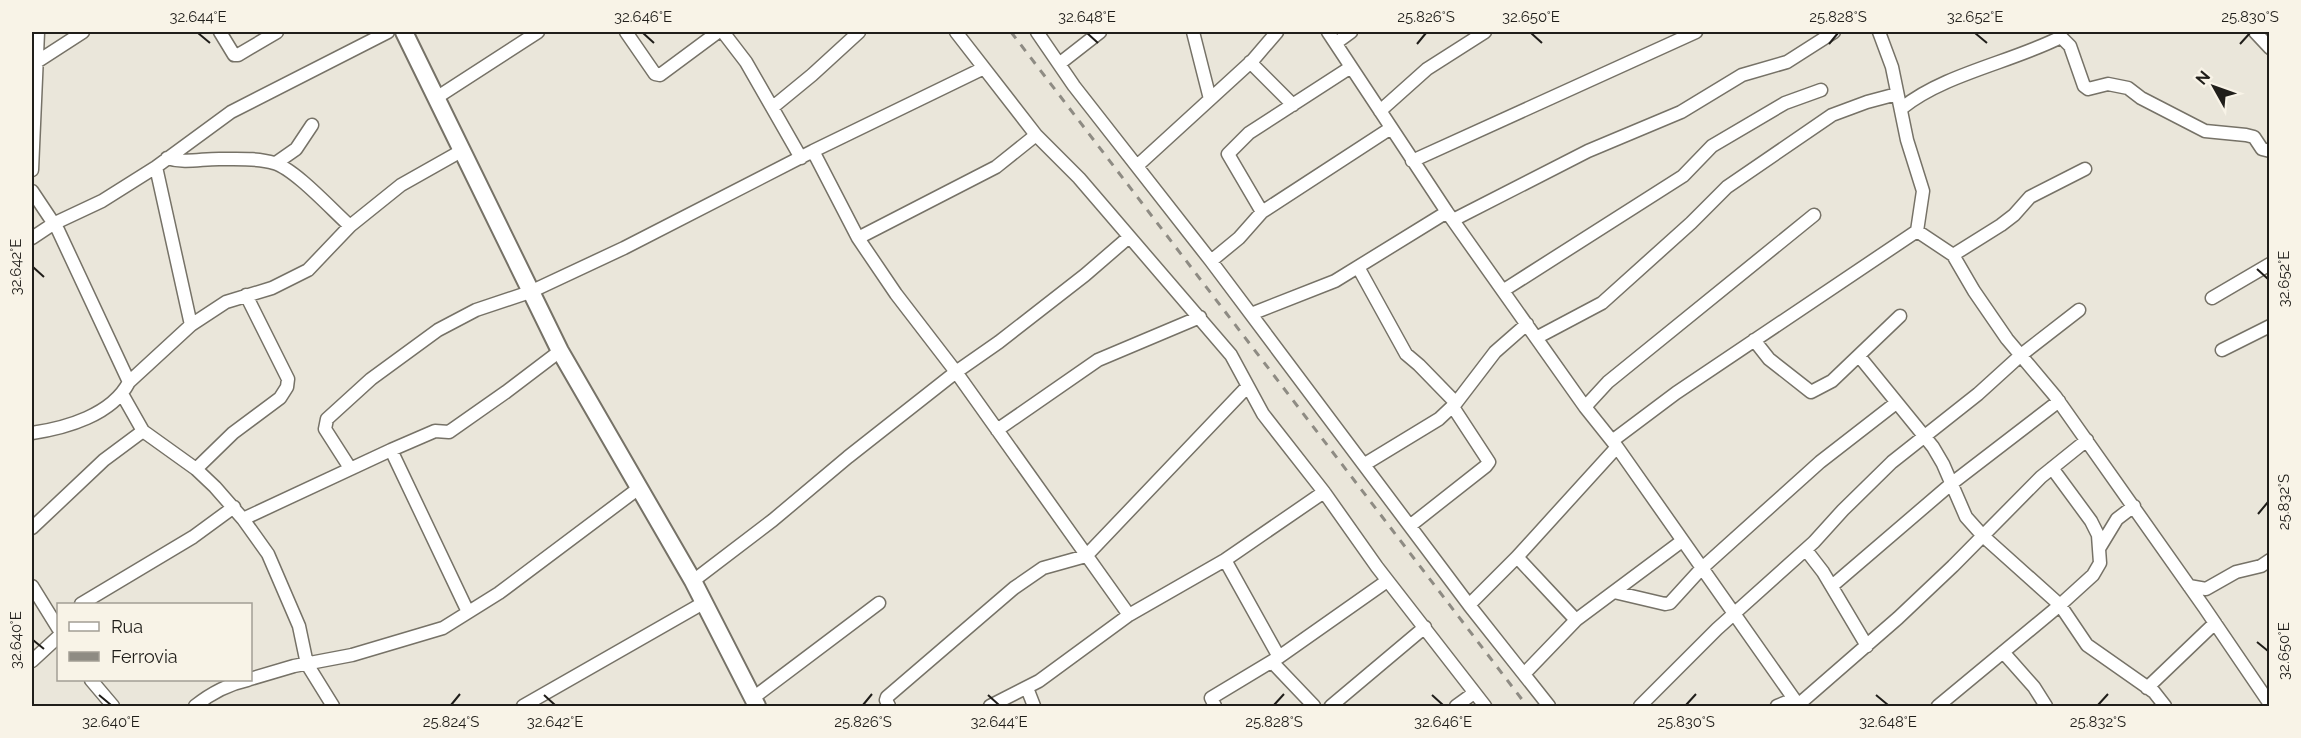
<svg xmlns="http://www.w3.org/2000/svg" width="2301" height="738" font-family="Raleway,sans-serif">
<rect width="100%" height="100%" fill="#eae6da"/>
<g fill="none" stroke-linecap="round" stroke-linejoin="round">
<defs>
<path id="street" d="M220,32L234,55H238L277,32
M626,32L655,74L660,75L718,32
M723,32L746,62L801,158
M956,32L1036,135L1079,178L1231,355L1263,414L1324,492L1377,567L1485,706
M1037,32L1074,86L1211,261L1469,605L1549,706
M1193,32L1210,99
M1328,32L1447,212L1585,407L1617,447L1799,706
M2255,32L2270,48
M2061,37L2070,46L2084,86L2088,89L2108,84L2128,88L2141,98L2205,131L2246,135L2254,137L2262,149L2270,151
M1336,43L1351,32
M1250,62L1293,105
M1059,64L1100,32
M32,65L83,32
M436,98L538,32
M773,107L812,75L859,32
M1902,108C1944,74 2012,62 2061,37
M1380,111L1427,69L1485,32
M813,151L858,238L896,294L956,372L1129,615
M167,158C186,164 204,158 223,159C240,159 258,158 274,163C295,169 332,210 350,226
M1412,161L1696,32
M276,163L296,149L312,125
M1137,166L1253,60L1277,32
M156,167L191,325
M32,170L38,32
M32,191L58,230L129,382
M1262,212L1228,154L1249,133L1351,67
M1453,220L1588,151L1681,112L1742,75L1787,62L1834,32
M1917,231L1953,255L1974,291L2007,339L2055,396L2204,607L2270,704
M32,238L53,224L102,201L156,167L231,112L388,32
M858,238L996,167L1036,135
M1953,255L2001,225L2014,215L2030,197L2085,169
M1211,261L1239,238L1262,212L1391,128
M1358,267L1406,354L1419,365L1456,403
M1504,290L1683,176L1712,146L1785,103L1821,90
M2212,298L2270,264
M1251,314L1335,281L1447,212
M1536,338L1602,303L1691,223L1727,187L1832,115L1867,102L1897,94
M1754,340L1769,359L1811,392L1832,381L1900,316
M2222,350L2270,326
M1859,356L1933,447L1943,464L1966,517L1983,536L2060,605L2087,645L2154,692L2165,706
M122,394L143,431L196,469L215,487L243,519L268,554L299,626L307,664L333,706
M1585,407L1608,382L1814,215
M997,430L1098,360L1200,317
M32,433C66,428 112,415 129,382L191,325L226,302L272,288L308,270L350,226L401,185L463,150
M1612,441L1676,393L1917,231L1923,191L1907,140L1892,67L1879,32
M391,450L435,431L449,432L506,392L560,351
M1365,464L1439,419L1456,403L1495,352L1527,324
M350,468L325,429L327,419L371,379L438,330L476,310L530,292L624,248L813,151L984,68
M196,469L233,433L280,398L287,387L288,379L246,295
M243,519L391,450L468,612
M1411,525L1486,466L1489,462L1453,407
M32,528L104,460L143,431
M2100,547L2117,519L2134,506
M1806,550L1823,572L1867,646
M1517,557L1576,620
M1225,560L1279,657
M693,581L773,520L848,457L956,372L999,342L1085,275L1129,237
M32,586L58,628
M1832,586L1951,484L2059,401
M2189,586L2206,589L2236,572L2261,566L2270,560
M1614,592L1665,604L1670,603L1701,569L1820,462L1896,403
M81,604L193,537L234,507
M1469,605L1517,557L1617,447
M2003,652L2034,687L2046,706
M32,661L58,637
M1272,662L1314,706
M1524,674L1576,620L1682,541
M250,679L294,666L352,655L443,628L499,593L639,488
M91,680L113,706
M1027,688L1034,706
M2147,688L2215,623
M753,698L879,603
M1798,705L1898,618L1953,566L2041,477L2087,440
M195,706C210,694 229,684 248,680
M523,706L705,602
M889,706L886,700L887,697L1014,588L1043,568L1086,556L1247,387
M990,706L1039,681L1129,615L1225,560L1324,492
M1215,706L1211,698L1279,657L1387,581
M1331,706L1425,627
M1456,706L1474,693
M1640,706L1717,629L1814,542L1843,510L1892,462L1978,394L2021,355L2079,310
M1777,706L1794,699
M1938,706L2060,605L2093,575L2100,563L2098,535L2091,521L2052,468"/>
<path id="secondary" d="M404,32L560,351L693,581L757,706"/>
</defs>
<use href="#street" stroke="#767267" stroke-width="15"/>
<use href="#secondary" stroke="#767267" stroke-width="20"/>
<use href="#street" stroke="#fff" stroke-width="12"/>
<use href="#secondary" stroke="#fff" stroke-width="16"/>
<path stroke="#8e8b83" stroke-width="3" stroke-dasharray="8 8" stroke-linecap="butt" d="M1011,32L1527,706"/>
</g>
<path fill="none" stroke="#201e1a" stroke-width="2" d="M198,33L210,43M643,33L654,43M1087,33L1098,43M1531,33L1542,43M1975,33L1987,43M1417,44L1426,33M1829,44L1838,33M2240,44L2250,33M33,267L44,277M2257,269L2268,279M2258,514L2268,502M33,640L44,649M2257,642L2268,651M99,695L111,705M544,695L555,705M988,695L999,705M1432,695L1443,705M1876,695L1888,705M451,705L460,694M863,705L872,694M1274,705L1284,694M1686,705L1696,694M2098,705L2108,694"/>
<rect width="2301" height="738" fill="none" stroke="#f8f3e7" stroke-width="66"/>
<rect x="57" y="603" width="195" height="78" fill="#f8f3e7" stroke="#a29e95" stroke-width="1.5"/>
<rect x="69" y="622" width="30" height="9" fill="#ffffff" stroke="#a29e95" stroke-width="1.5"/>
<text x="111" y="633" font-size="18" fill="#201e1a">Rua</text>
<rect x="69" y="652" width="30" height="9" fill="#8e8b83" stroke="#a29e95" stroke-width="1.5"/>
<text x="111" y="663" font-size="18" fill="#201e1a">Ferrovia</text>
<g transform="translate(2214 87) rotate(310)" stroke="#f8f3e7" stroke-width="4.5" paint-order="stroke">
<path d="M0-4.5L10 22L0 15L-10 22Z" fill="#201e1a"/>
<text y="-9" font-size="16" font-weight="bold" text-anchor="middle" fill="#201e1a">N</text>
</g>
<rect x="33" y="33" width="2235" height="672" fill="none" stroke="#201e1a" stroke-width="2"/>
<g font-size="15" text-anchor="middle" fill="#201e1a">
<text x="198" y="22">32.644°E</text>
<text x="643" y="22">32.646°E</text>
<text x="1087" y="22">32.648°E</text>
<text x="1426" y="22">25.826°S</text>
<text x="1531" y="22">32.650°E</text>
<text x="1838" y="22">25.828°S</text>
<text x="1975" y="22">32.652°E</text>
<text x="2250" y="22">25.830°S</text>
<text transform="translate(16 267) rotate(-90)" y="5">32.642°E</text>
<text transform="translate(2284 279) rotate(-90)" y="5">32.652°E</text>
<text transform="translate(2284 502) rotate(-90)" y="5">25.832°S</text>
<text transform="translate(16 640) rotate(-90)" y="5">32.640°E</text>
<text transform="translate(2284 651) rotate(-90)" y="5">32.650°E</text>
<text x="111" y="727">32.640°E</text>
<text x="451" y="727">25.824°S</text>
<text x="555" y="727">32.642°E</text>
<text x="863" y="727">25.826°S</text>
<text x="999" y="727">32.644°E</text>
<text x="1274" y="727">25.828°S</text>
<text x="1443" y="727">32.646°E</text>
<text x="1686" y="727">25.830°S</text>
<text x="1888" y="727">32.648°E</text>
<text x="2098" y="727">25.832°S</text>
</g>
</svg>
